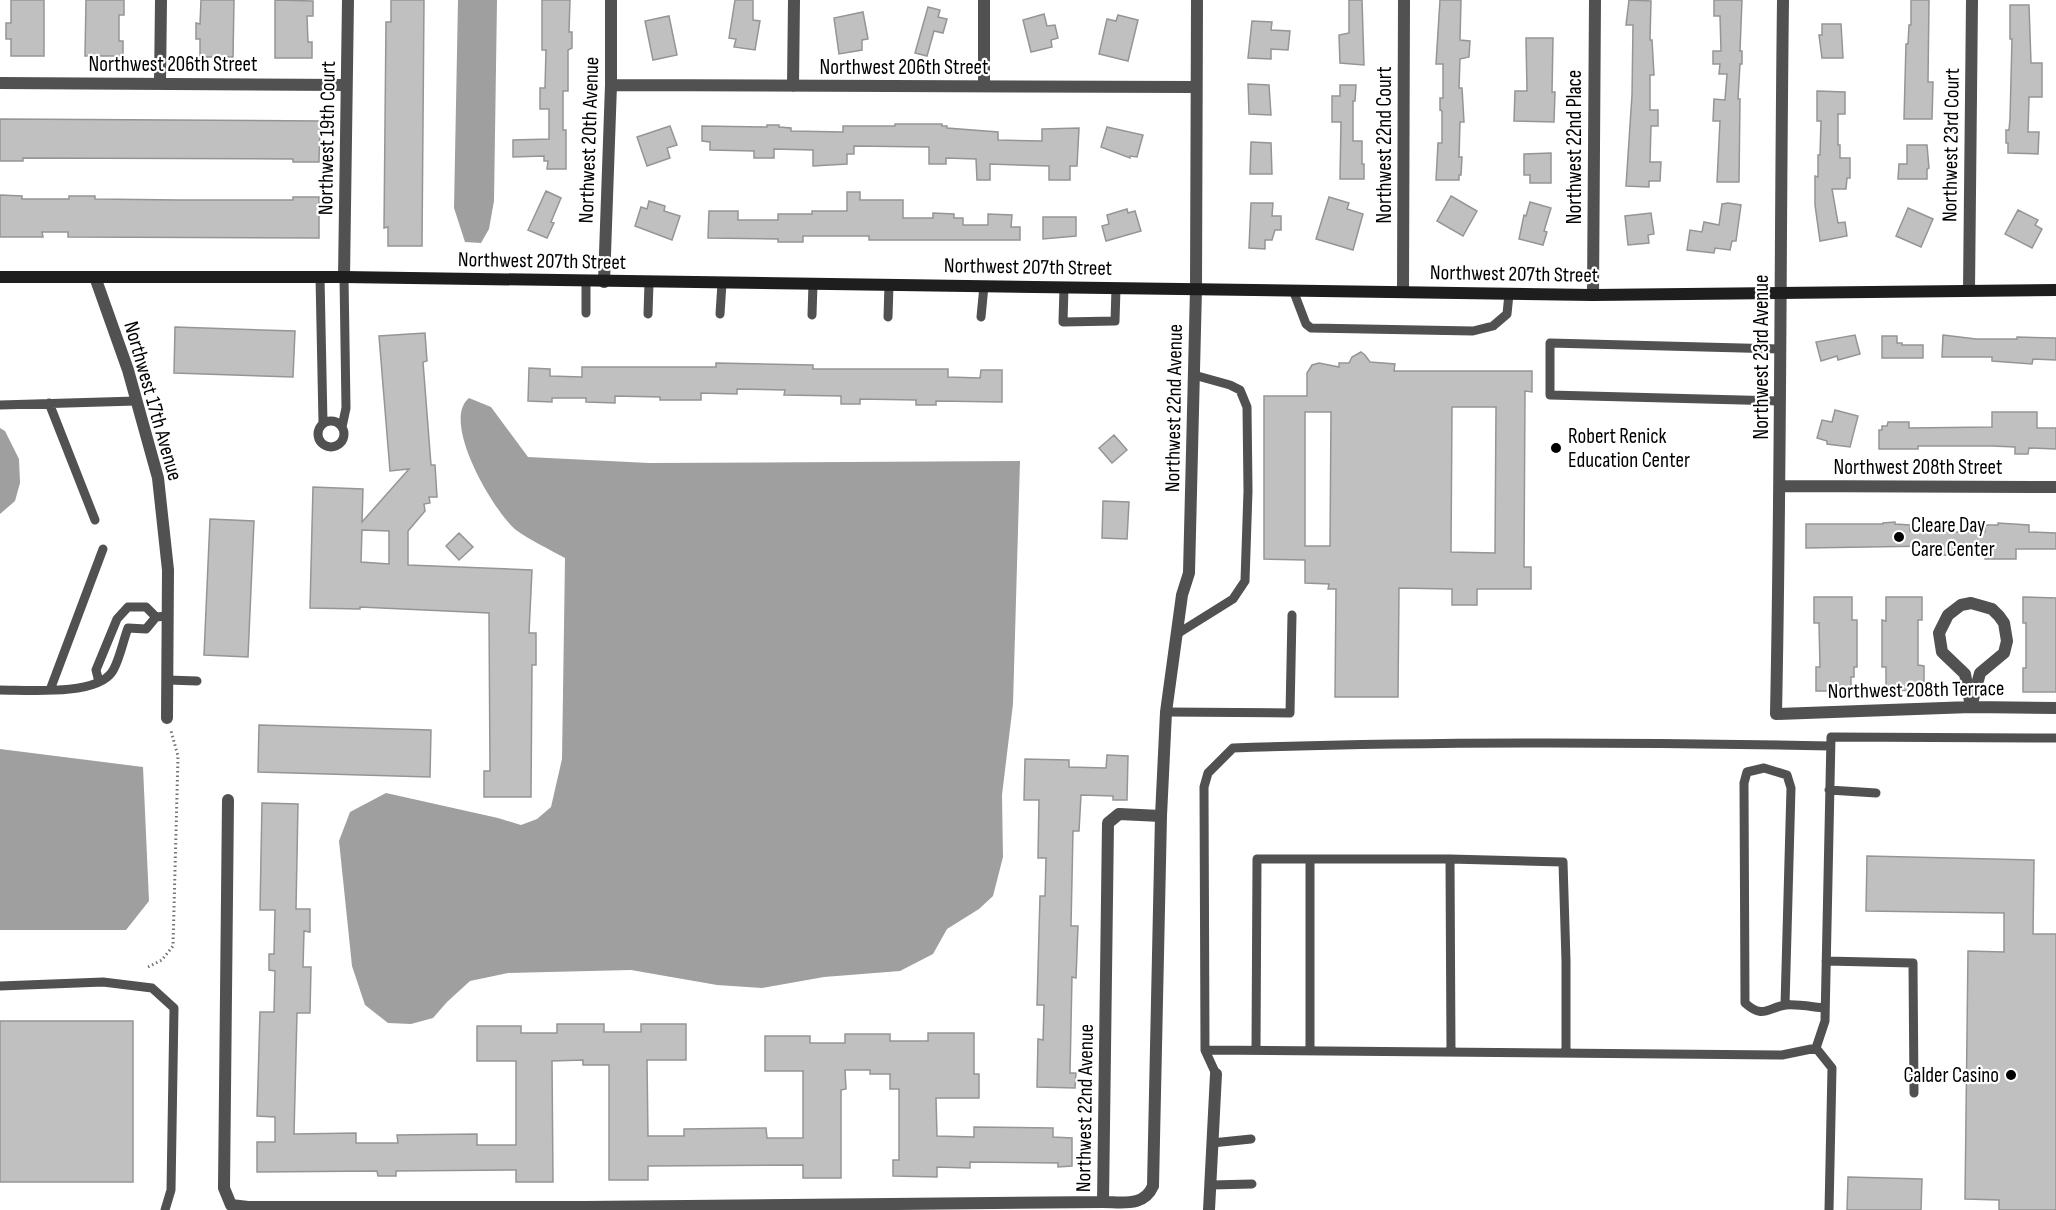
<svg xmlns="http://www.w3.org/2000/svg" width="2056" height="1210" font-family="'Sofia Sans Condensed',sans-serif">
<rect width="100%" height="100%" fill="#fff"/>
<path fill="#9f9f9f" d="M458,0H497L494,201L489,229L481,243L465,242L454,208Z
M469,398L491,407L528,457L649,463L1020,461L1013,704L1002,795L1003,857L993,896L979,909L947,929L933,954L900,971L824,977L762,988L717,985L631,970L508,973L470,981L447,1002L433,1018L411,1024L388,1023L365,1005L352,966L339,841L350,812L386,793L498,818L521,825L537,819L551,807L562,759L565,558C549,549 531,541 516,530C494,512 440,421 469,398Z
M0,428L5,431L19,459L20,483L15,501L0,514Z
M0,749L143,767L149,901L126,930H0Z"/>
<path fill="#c0c0c0" stroke="#959595" stroke-width="1.5" fill-rule="evenodd" d="M11,0H44V56H11V39H6V23H11Z
M86,0H124V15H119V41H123V56H85Z
M201,0H234L233,57H200V39H196V23L200,24Z
M275,0L313,1V16H307L308,42H312V58H275Z
M391,0H424L422,246H388V227L384,228L386,22H391Z
M542,0H570L569,32H572V48L568,50V91H563V130H566V169H547L548,161H544V156L513,157V140L549,139V109H540V88H545L546,50H542Z
M735,0H753V20L760,21L755,50L734,47L736,39L729,38Z
M1349,0H1362L1364,65L1340,63L1339,35L1349,33Z
M1440,0H1461L1460,40L1470,41L1469,57L1460,59L1459,88H1462L1464,122H1460L1459,157H1462L1461,175H1459V180H1436L1438,143H1442V111L1440,110V98H1443V64H1436Z
M1629,0L1651,1L1650,40H1652L1654,75H1650V110H1658V126H1651L1650,162H1661L1660,181H1649V187L1626,186L1632,95L1633,25H1626Z
M1714,0H1742L1740,51H1742V64H1740L1738,99H1740L1739,182H1717L1720,121H1713L1714,99L1725,100L1727,74H1719L1720,64H1713V51H1721L1720,16H1714Z
M1911,0H1929L1928,82H1933L1932,119H1904L1906,44H1908L1909,25H1911Z
M2010,5H2029L2031,63H2042V97H2029L2028,132H2039L2038,154L2008,153V143H2006V130H2009L2010,119L2012,39H2010Z
M928,7L940,10L938,17L947,19L943,33L934,31L927,56L915,53Z
M863,12L868,39L862,40V50L839,54L834,18Z
M1044,14L1047,26L1055,25L1058,38L1051,40L1052,47L1031,52L1023,20Z
M1118,15L1138,20L1128,61L1099,54L1107,19L1116,21Z
M669,16L677,55L653,60L645,21Z
M1252,21L1272,22L1271,30L1290,31L1288,50L1271,49V59L1248,58Z
M1822,24H1841L1843,58H1822L1819,35H1822Z
M1526,38H1553L1552,92H1555L1554,122L1514,121L1515,91H1527Z
M1248,84L1269,85L1271,115L1249,114Z
M1340,85H1356L1355,101H1353V141H1362V164H1364V179H1340L1341,122H1332V96H1340Z
M1817,91L1845,92V114H1838V145H1840V158H1850V178H1847L1846,189H1832L1838,223L1845,222L1847,236L1820,241L1815,205V176L1818,177V155H1820L1821,121H1817Z
M0,119L320,121L319,162H293V159L23,158V161H0Z
M895,124H942V126H947V128L998,132V140L1042,141V129L1079,128L1077,166H1070V180H1049V166L990,164V180H977L976,159L946,158V164H929V147L854,146V154H847V164L813,166V150L774,149V158H754V151L710,150V142L702,141V126L767,127V125H779V127L791,128V131L843,132V126H895Z
M670,126L677,145L667,148L670,158L647,166L637,137Z
M1107,127L1143,135L1137,157L1130,156V158L1101,147Z
M1251,142L1271,143L1272,174H1250Z
M1907,145H1927L1929,168L1927,169V179H1898L1899,164H1907Z
M1551,153V183H1530V175H1524V154Z
M546,191L561,198L551,222L554,223L547,238L528,230Z
M847,192H860V200H903V218H933V213L954,214V218H963V225H988V214L1012,215L1011,227H1020V240H869V236H803V242H778V239L708,238L709,211H738V220H778V214H812V211H847Z
M0,195L22,196V199H69V196H95V199L179,200H293V197H319V238L68,237V232H42L43,237H0Z
M1451,196L1477,211L1463,236L1437,221Z
M1329,197L1349,203L1347,209L1363,214L1353,250L1316,239Z
M649,201L665,206L664,211L680,216L672,240L635,226L641,207L647,209Z
M1530,202L1551,208L1544,231L1547,232L1543,245L1519,239L1524,215L1526,216Z
M1251,203H1273L1272,216H1281V230H1275L1272,240H1265V249L1249,248Z
M1728,203L1741,205L1736,241H1732L1730,250L1715,248L1714,253L1687,250L1690,230L1702,232L1704,222L1719,225L1722,204Z
M1908,208L1933,219L1921,247L1896,236Z
M1127,209L1128,213L1135,211L1141,231L1106,241L1102,226L1109,224L1107,215Z
M2018,210L2038,220L2035,225L2042,229L2032,248L2005,234Z
M1651,213L1654,234L1648,235L1649,243L1628,245L1625,216Z
M1043,217H1076V236L1043,239Z
M175,327L295,331L293,377L174,373Z
M425,333L427,361L423,362L431,465H435L437,497H429L430,503L424,504L425,511L408,531V565L532,570L529,633H536V665H532L531,797H484V771H490L489,613L360,607V609L310,608L313,487L363,489L362,522L409,469L390,471L379,336ZM362,530L389,531V564L361,562Z
M1855,335L1860,354L1838,360L1837,356L1821,361L1816,342Z
M1943,335L1976,339H2017V337L2056,338V360L2033,359L2032,364L1992,361V357H1942Z
M1882,336H1897V343H1902V345H1923V358H1882Z
M1361,352L1365,355L1370,362L1395,364L1394,371H1532V392L1525,391L1524,567H1531V589H1477V605H1452V589L1399,588L1398,697H1335L1336,589H1328L1329,584L1305,583V560L1264,559V396H1307V373L1312,365L1319,363L1339,367V363H1349L1352,357ZM1452,407H1496L1495,553L1451,552ZM1305,412H1331L1330,546H1305Z
M716,363L813,365V369H948V377L980,378L981,370H1002V402L936,401V405H916V400L860,399V404H841V396L784,395L785,390L737,389V394L701,393V400H660V397L615,396V403L586,402V398H552V402L528,401L529,368L550,369V376L582,377V367H716Z
M1835,410L1858,416L1850,447L1827,444V441L1817,438L1822,420L1832,422Z
M1992,412H2037V428H2056V449L2029,448L2028,454H2015V447L1992,446H1918V449H1879V430H1882V426H1887L1888,422H1909V428L1992,427Z
M1114,435L1127,450L1112,463L1099,448Z
M1103,501L1129,502L1127,539L1102,538Z
M210,519L254,521L248,657L204,655Z
M1895,522V524L1910,525V531L1944,530V532H1985V525H1998V523L2029,525V532L2056,533V549H2016V559H1985V553L1929,556L1930,546L1806,548V524H1883V523Z
M459,533L473,547L459,560L446,546Z
M1814,597H1852V620H1857V667H1854V677H1851V691H1816V667H1820L1819,623H1814Z
M1886,597H1922V620H1918V665L1924,666V691L1886,690V667H1882V620L1886,621Z
M2023,597L2056,598V692H2023V668H2026V623H2023Z
M259,725L431,730L430,777L258,772Z
M1107,755L1128,756L1127,800H1113V796L1081,795L1079,831H1073L1071,926H1078L1076,978L1072,977L1070,1073H1076L1075,1088L1037,1087L1038,1039L1043,1040L1044,1005H1037L1040,896H1045L1046,858H1038L1039,800H1024L1025,759L1069,760V767L1106,768Z
M262,803L298,804L296,909H310V932L304,931L303,967H311L310,1013H297L294,1134L356,1133V1143H398L397,1135L477,1134V1145H516V1061H477V1026H521V1033H557V1024H604V1032H641V1024H686V1060H647L648,1136H684V1129L766,1128L767,1138H803V1071H765V1036H810V1043H845V1034H890V1041H928V1033H974V1074H979V1098H936L937,1136L974,1137V1127L1053,1128V1137L1072,1138V1166L1058,1167V1163L970,1162V1168L937,1167V1177L893,1176V1160H899V1089H890V1074H870V1070H845L846,1089L841,1090V1178H803V1165L648,1166V1180H609V1065H583V1060L552,1061L553,1182H516V1170L396,1171V1176H378L377,1171L257,1172V1142H275V1117L257,1116L260,1012H274L275,971L269,970V954H274L275,910H260Z
M1867,856L2034,860L2033,934H2056V1210H1999V1200L1965,1199L1968,951L2004,952V913L1866,911Z
M0,1021H133V1182H0Z
M1848,1177L1922,1179L1921,1210H1847Z"/>
<g fill="none" stroke-linecap="round" stroke-linejoin="round">
<path stroke="#737373" stroke-width="3" stroke-dasharray="1.5 3" stroke-linecap="butt" d="M148,967L162,960L173,946L178,756L171,731"/>
<path stroke="#515151" stroke-width="9" d="M320,277L323,423
M1064,287L1063,322L1115,321L1116,288
M1293,290L1306,324L1311,328L1473,331L1493,326L1507,314L1509,294
M586,313V282
M648,314L649,283
M720,314L722,283
M812,315L813,284
M888,317L889,285
M981,317L984,286
M1780,349L1550,343V395L1780,401
M49,403L95,520
M0,405L136,401
M318 434a13 13 0 1 1 26 0a13 13 0 1 1-26 0Z
M342,427L346,408L344,277
M1177,634L1233,599L1245,581L1248,491L1247,407L1240,390L1230,385L1194,375
M168,680L197,681
M99,682L96,670L117,619L128,607H146L156,617
M0,690C26,690 96,696 112,672C119,662 123,641 128,628L146,629L156,617L168,616
M50,690L103,549
M1166,712L1290,713L1292,615
M1830,746C1631,742 1432,741 1233,748L1208,773L1204,787L1205,1050L1782,1055L1816,1048L1825,1021L1831,737L2056,738
M1829,790L1876,793
M1310,859V1050
M1826,961L1913,963L1914,1093
M0,986L103,982L152,988L174,1008L171,1190L165,1210
M1785,1005L1791,788L1787,775L1764,768L1747,772L1744,783L1745,1003C1764,1020 1768,1007 1786,1005C1798,1004 1813,1007 1825,1008
M1816,1048L1832,1068L1829,1210
M1256,1049L1257,859H1450
M1205,1050L1216,1074
M1451,1052L1450,859L1563,862L1566,961V1053
M1212,1143L1251,1139
M1211,1185L1252,1184"/>
<path stroke="#515151" stroke-width="12" d="M1783,0C1780,238 1781,476 1776,714L1971,707L2056,708
M0,83L346,85
M160,84L161,0
M611,85L1196,87
M793,86L794,0
M984,86V0
M95,277L128,370L158,478L168,570L167,718
M344,277L348,0
M604,282L611,85V0
M1969,290L1972,0
M1403,291L1404,0
M1593,295L1595,0
M1781,486L2056,487
M1971,603L1992,609L1999,616L2004,623L2007,641L2004,653L1980,673L1971,707L1965,674L1942,652L1939,633L1948,615L1961,605Z
M228,800L224,1188L231,1205L248,1207H584L1103,1202C1123,1202 1144,1207 1153,1186L1161,816L1166,712L1182,595L1189,573L1196,289L1197,0
M1103,1202L1108,823L1119,814L1161,816
M1209,1210L1216,1074"/>
<path stroke="#1e1e1e" stroke-width="12" d="M0,277H344L1593,295L2056,290"/>
</g>
<g fill="#000" stroke="#fff" stroke-width="2">
<circle cx="1556" cy="448" r="6"/>
<circle cx="1899" cy="537" r="6"/>
<circle cx="2011" cy="1075" r="6"/>
</g>
<g text-anchor="middle" dominant-baseline="central" stroke-width="4.5" stroke-linejoin="round" paint-order="stroke">
<g font-size="21" fill="#000" stroke="#fff">
<text x="173" y="64">Northwest 206th Street</text>
<text x="904" y="67">Northwest 206th Street</text>
<text transform="translate(327 138) rotate(-89)">Northwest 19th Court</text>
<text transform="translate(589 140) rotate(-88)">Northwest 20th Avenue</text>
<text transform="translate(1384 145) rotate(-90)">Northwest 22nd Court</text>
<text transform="translate(1951 145) rotate(-89)">Northwest 23rd Court</text>
<text transform="translate(1574 147) rotate(-90)">Northwest 22nd Place</text>
<text transform="translate(542 261) rotate(1)">Northwest 207th Street</text>
<text transform="translate(1028 267) rotate(1)">Northwest 207th Street</text>
<text transform="translate(1514 274) rotate(1)">Northwest 207th Street</text>
<text transform="translate(1761 357) rotate(-90)">Northwest 23rd Avenue</text>
<text transform="translate(153 401) rotate(74)">Northwest 17th Avenue</text>
<text transform="translate(1174 408) rotate(-89)">Northwest 22nd Avenue</text>
<text x="1918" y="467">Northwest 208th Street</text>
<text transform="translate(1916 690) rotate(-1)">Northwest 208th Terrace</text>
<text transform="translate(1085 1108) rotate(-89)">Northwest 22nd Avenue</text>
</g>
<g font-size="21" fill="#000" stroke="#fff" text-anchor="start">
<text x="1568" y="436">Robert Renick<tspan x="1568" dy="24">Education Center</tspan></text>
<text x="1911" y="525">Cleare Day<tspan x="1911" dy="24">Care Center</tspan></text>
<text x="1999" y="1075" text-anchor="end">Calder Casino</text>
</g>
</g>
</svg>
